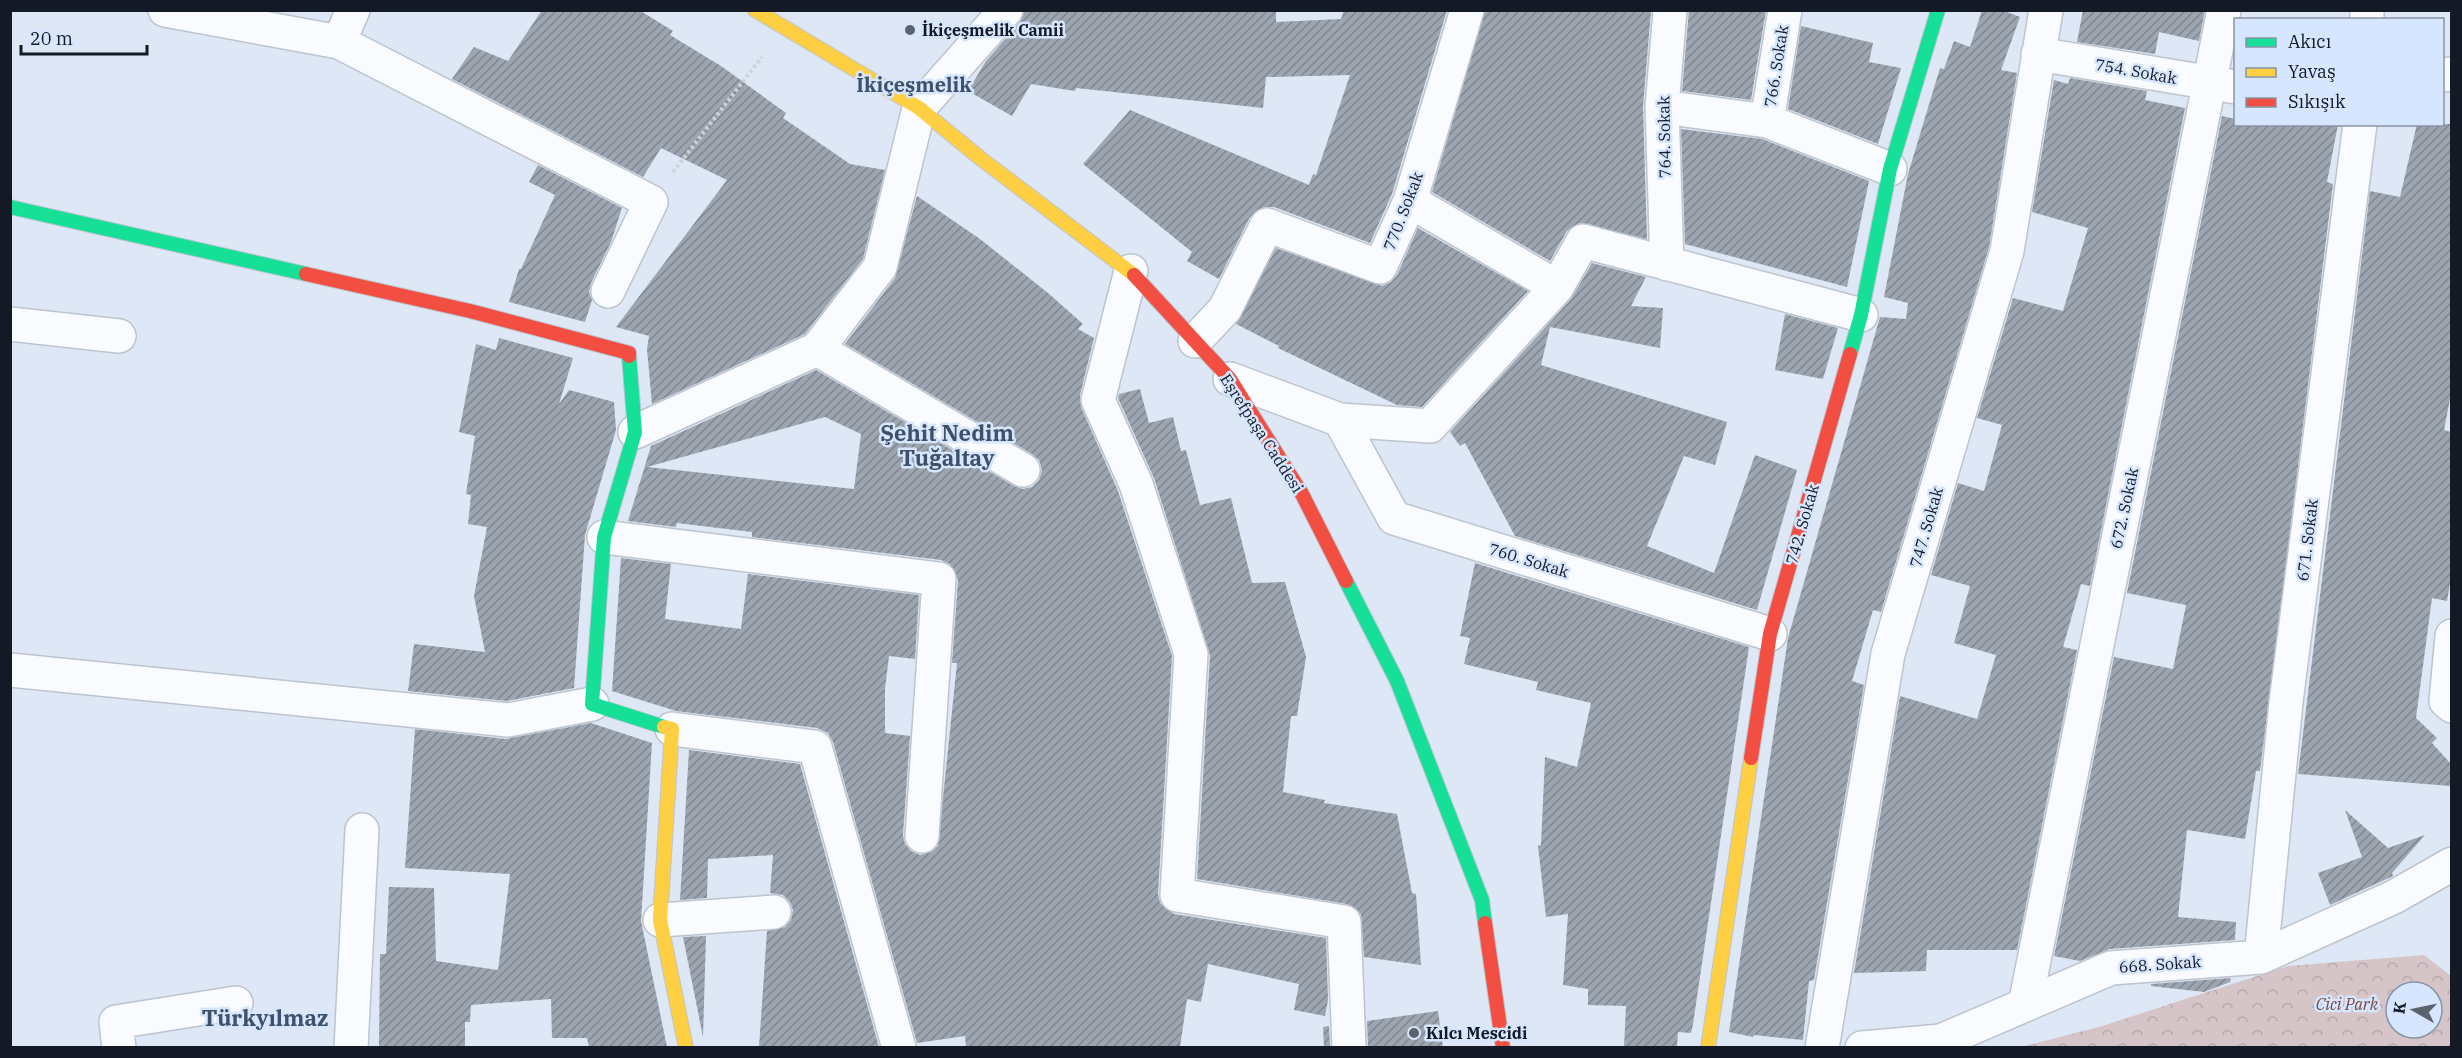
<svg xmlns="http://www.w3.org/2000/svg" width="2462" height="1058" font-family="'IBM Plex Serif',serif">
<defs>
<pattern id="forest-crowns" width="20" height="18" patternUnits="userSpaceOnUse" patternTransform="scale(1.5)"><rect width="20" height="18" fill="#d5c5c8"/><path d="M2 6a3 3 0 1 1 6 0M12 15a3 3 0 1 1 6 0" fill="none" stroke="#b6a9ac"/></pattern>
<pattern id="building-hatch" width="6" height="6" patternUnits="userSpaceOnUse" patternTransform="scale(1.5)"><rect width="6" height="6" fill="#9da5b0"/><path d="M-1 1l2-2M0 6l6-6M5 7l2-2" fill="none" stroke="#7f868f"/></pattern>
</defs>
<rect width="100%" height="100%" fill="#dee7f5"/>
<path fill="url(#forest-crowns)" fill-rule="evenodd" d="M2424,955L2451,976V1047H2021L2102,1026L2288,966ZM2396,992H2432V1028H2396Z"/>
<path fill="url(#building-hatch)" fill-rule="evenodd" d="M542,10H639L673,31L670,35L721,66L786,113L783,118L850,164L885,170L863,259L805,334L652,404L647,349L649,336L616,327L727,180L661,148L643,177L452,79L474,47L508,61Z
M1024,10H1276V22L1341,19L1344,10H1447L1392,194L1370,243L1274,207H1264L1250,217L1219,279L1187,261L1192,252L1083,164L1130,110L1309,185L1313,174L1316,175L1350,75L1266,77L1263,108L1076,88L1075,91L1031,84L1012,116L968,91L986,61L1020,22Z
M1485,10H1651L1643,107L1647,239L1579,223L1567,231L1550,261L1432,192Z
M1689,10H1766L1751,100L1682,91Z
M1982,10H2002L2020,17L2001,70L2017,73L1989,247L1881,612L1873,610L1852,681L1864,685L1814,980L1809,981L1803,1040L1754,1035L1753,1037L1729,1032L1788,638L1880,317L1906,319L1908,303L1884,297L1908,174L1940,68L1944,69L1954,41L1970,47Z
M2083,10H2205L2199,41L2159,32L2155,54L2077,42Z
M1801,26L1873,43L1869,62L1901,68L1878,144L1788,109Z
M2070,78L2147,91L2145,100L2185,108L2090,586L2081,584L2063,647L2077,650L2017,950H1927L1926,971L1854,973L1900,696L1977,719L1996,655L1954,643L1970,586L1931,575L1958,483L1984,491L2002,425L1977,418L2013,298L2063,311L2088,228L2032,212L2054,80L2068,84Z
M2222,116L2235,119V124H2338L2327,182L2333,184L2260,771H2256L2245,839L2187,830L2178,917L2236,922L2235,940L2110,949L2080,961L2054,956L2114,657L2173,669L2186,605L2127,593Z
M2417,124H2451V394L2444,430L2451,432V578L2447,601L2432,598L2416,718L2437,738L2432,743L2451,764V786L2298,774L2370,191L2400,197Z
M1681,129L1762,139L1869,181L1847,287L1685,244Z
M538,165L622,208L611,242L591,283L589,292L592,300L585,322L509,302L519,269H521L555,195L529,182Z
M917,196L980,239L1048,293L1083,324L1078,329L1094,338L1080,395L1081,407L1118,491L1172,656L1158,894L1160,903L1174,914L1326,938L1328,1000L1325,1016L1294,1010L1299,984L1208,964L1201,1002L1187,999L1180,1047H966L965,1036L917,1043L833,742L828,733L817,728L676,711L612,691L621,558L671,564L665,619L741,629L748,574L919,595L915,659L889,656L885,689V733L910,736L903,835L905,844L911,851L920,855L931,852L938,846L957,663H952L958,580L950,564L941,560L752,537V532L677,523L676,527L628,521L651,446L816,370L1014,486L1023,489L1032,487L1039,480L1042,470L1039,460L1032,454L845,344L895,278ZM825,417L861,434L854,489L647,467Z
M1418,228L1528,291L1422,407L1397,405L1278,348L1279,346L1236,324L1276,248L1382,286L1391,282L1397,275Z
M1592,263L1646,277L1631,306L1663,308L1660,348L1550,327L1541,365L1727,422L1715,465L1684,456L1647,546L1714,573L1755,455L1797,470L1757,610L1515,536L1465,443L1460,446L1450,432L1571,299Z
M1785,314L1838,328L1823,379L1775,370Z
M499,338L573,358L559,404L569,390L614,402L616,430L585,535L574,688L507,701L408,691L414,644L485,652L474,596L487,527L468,524L471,495L466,494L475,436L459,432L476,344L496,350Z
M1140,389L1149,423L1173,417L1181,451L1186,450L1200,505L1231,498L1252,583L1285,582L1306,657L1297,716H1291L1283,792L1325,800L1324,803L1397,814L1412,893L1416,894L1421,965L1364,957L1361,914L1347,904L1197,879L1210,655L1154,478L1118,398L1119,394Z
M1475,563L1749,647L1693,1024L1691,1033L1678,1032L1677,1047H1624L1626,1006L1588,1005V989L1563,985L1568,914L1546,917L1538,846L1541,845L1545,757L1577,767L1591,703L1536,690L1538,682L1464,664L1470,638L1460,636Z
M591,723L652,743L641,921L667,1047H589L587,1038H552L551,999L471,1005L470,1022H465V1047H379L380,954H386L389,887L434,888L436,961L498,970L510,874L405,868L415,729L506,739Z
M689,750L800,764L879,1047H759L767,931L785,927L791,920L793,910L790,902L783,895L770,893L773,855L708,859L707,898L680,900Z
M2345,810L2388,848L2425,835L2392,873L2393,876L2330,905L2318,873L2362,857Z
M706,936L703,1037L683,937Z
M2231,978L2230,982L2204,992L2151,986V984Z
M1438,1011L1443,1047H1368L1367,1021Z
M1329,1026L1330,1047H1324L1323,1027Z"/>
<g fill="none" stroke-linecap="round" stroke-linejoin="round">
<defs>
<path id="street" d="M165,10L339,42L651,202L608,291
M2367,20V10
M339,42L353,10
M2038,54L2236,87
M2442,75L2452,74
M1662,107L1767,121L1890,169
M1767,121L1785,10
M1410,201L1557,287
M1667,264L1662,107L1670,10
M1131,271L1098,400L1136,484L1191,654L1177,895L1344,922L1349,1048
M10,324L119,336
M1195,341L1225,309L1267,225L1380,267L1410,201L1467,10
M817,349L1023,470
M1230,379L1340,420L1430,426L1557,287L1583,241L1861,315
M1340,420L1394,518L1770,634
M635,432L817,349L880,267L919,108L1006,10
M604,537L939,579L922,836
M2452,636L2446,701L2452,706
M10,670L508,720L592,704
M672,729L815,747L899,1048
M660,920L774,912
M2261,957L2286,702L2360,124
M2025,1005L2224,10
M119,1048L116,1022L236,1003
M351,1048L362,830
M1822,1048L1888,654L2007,251L2046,10
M1862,1048L1941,1041L2111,968L2261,957L2394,897L2452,864"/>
<path id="fast" d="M10,207L306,274
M1850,354L1861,315L1890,169L1938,10
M629,356L635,432L604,537L592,704L664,727
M1346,581L1397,681L1482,900L1485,923"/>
<path id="slow" d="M755,10L919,108L980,158L1134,275
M664,727L672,729L660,920L686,1048
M1708,1048L1751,758"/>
<path id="jam" d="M306,274L470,311L629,353V356
M1134,275L1230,379L1302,494L1346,581
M1751,758L1770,634L1850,354
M1485,923L1503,1048"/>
</defs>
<use href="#street" stroke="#bcc4d0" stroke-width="36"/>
<use href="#fast" stroke="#bcc4d0" stroke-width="16"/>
<use href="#slow" stroke="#bcc4d0" stroke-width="16"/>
<use href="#jam" stroke="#bcc4d0" stroke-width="16"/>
<path stroke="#cfd2d6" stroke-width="4" stroke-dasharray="3 3" stroke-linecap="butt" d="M673,172L762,57"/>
<use href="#street" stroke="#fafbfe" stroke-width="33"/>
<use href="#fast" stroke="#16e098" stroke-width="14"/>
<use href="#slow" stroke="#ffcf43" stroke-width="14"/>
<use href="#jam" stroke="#f24e42" stroke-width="14"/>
</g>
<g fill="#5a626e" stroke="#d5e6fe" stroke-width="2">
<circle cx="910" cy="30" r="6"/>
<circle cx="1414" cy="1033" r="6"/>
</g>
<g text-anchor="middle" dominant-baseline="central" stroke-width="5" stroke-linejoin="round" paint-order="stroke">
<g font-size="16" font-weight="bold" fill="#131a25" stroke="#d5e6fe" text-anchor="start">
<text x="922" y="30">İkiçeşmelik Camii</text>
<text x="1426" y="1033">Kılcı Mescidi</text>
</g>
<g font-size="16" fill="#131a25" stroke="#d5e6fe">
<text transform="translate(1776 66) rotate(-81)">766. Sokak</text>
<text transform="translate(2136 71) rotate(10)">754. Sokak</text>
<text transform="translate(1664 137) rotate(-91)">764. Sokak</text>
<text transform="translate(1403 211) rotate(-69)">770. Sokak</text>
<text transform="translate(1262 433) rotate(57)">Eşrefpaşa Caddesi</text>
<text transform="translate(2124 508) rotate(-78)">672. Sokak</text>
<text transform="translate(1802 524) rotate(-74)">742. Sokak</text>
<text transform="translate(1926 527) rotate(-74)">747. Sokak</text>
<text transform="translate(2307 540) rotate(-83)">671. Sokak</text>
<text transform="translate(1529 560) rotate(17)">760. Sokak</text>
<text transform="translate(2160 964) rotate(-4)">668. Sokak</text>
</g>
<g font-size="16" font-style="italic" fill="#7c4741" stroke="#d5e6fe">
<text x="2347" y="1004">Cici Park</text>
</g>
<g font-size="20" font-weight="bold" fill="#3f5069" stroke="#d5e6fe">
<text x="914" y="84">İkiçeşmelik</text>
</g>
<g font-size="22" font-weight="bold" fill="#3f5069" stroke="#d5e6fe">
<text x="947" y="432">Şehit Nedim<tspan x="947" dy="25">Tuğaltay</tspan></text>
<text x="265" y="1017">Türkyılmaz</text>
</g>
</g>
<rect width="2462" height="1058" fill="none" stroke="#131a25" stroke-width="24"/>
<rect x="2234" y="18" width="210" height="108" fill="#d5e6fe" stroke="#8794a7" stroke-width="1.5"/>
<rect x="2246" y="38" width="30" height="9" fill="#16e098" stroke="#8794a7" stroke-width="1.5"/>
<text x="2288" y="48" font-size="18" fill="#131a25">Akıcı</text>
<rect x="2246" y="68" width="30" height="9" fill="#ffcf43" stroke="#8794a7" stroke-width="1.5"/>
<text x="2288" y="78" font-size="18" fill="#131a25">Yavaş</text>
<rect x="2246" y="98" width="30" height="9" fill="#f24e42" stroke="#8794a7" stroke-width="1.5"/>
<text x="2288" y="108" font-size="18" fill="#131a25">Sıkışık</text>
<g transform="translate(2414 1010) rotate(279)"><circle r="28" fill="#d5e6fe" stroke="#8794a7" stroke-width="1.5"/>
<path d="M0-4.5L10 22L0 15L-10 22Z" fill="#5a626e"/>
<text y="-9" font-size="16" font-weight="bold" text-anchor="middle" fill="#131a25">K</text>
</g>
<path d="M21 45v9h126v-9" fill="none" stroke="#131a25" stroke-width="3"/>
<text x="30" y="45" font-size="18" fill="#131a25" stroke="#d5e6fe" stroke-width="4.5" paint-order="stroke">20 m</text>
</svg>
